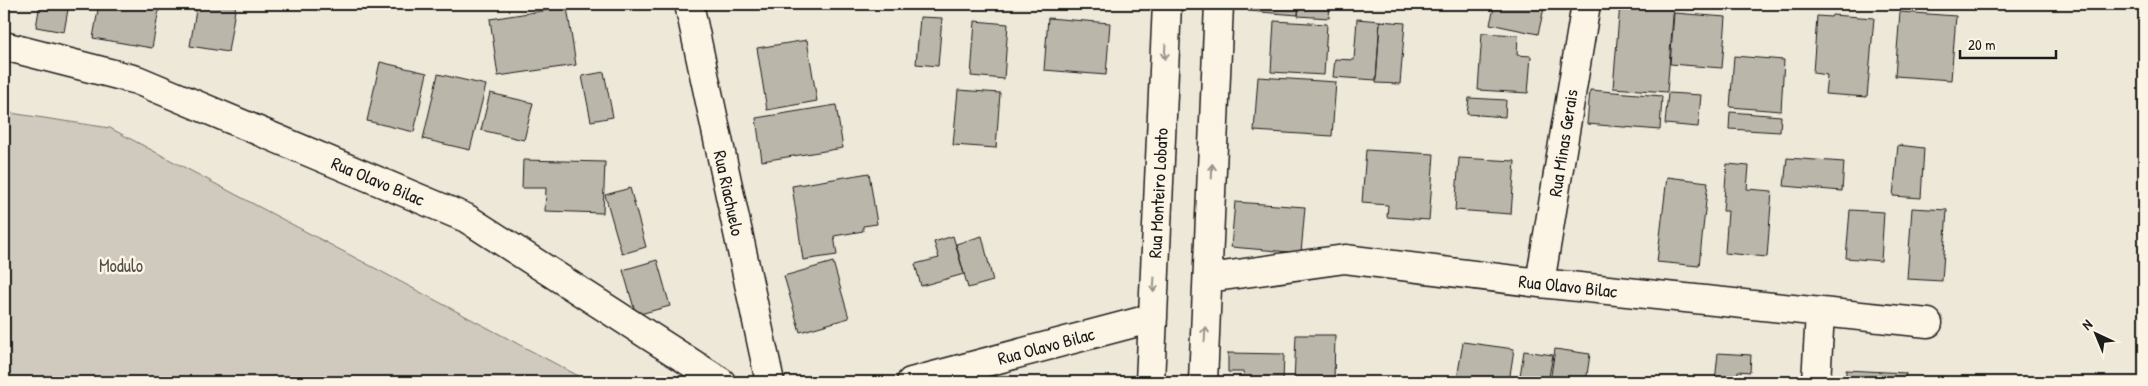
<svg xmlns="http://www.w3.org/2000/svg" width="2148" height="386" font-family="'Patrick Hand',sans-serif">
<rect width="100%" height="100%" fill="#eee8d9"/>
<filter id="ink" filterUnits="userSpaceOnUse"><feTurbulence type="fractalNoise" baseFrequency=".02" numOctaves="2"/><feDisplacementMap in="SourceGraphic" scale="10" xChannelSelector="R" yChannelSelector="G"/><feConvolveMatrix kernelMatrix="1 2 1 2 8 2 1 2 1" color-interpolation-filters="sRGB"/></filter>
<g filter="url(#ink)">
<path fill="#cfcabd" stroke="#76736c" d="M4,112L110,128L590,382H4Z"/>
<path fill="#bab6aa" stroke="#1c1c1c" d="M40,4H69L64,32L36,27Z
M99,4H160L152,48L93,38Z
M197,4H236L228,52L190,46Z
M1249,4H1299L1298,15L1248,11Z
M1299,4H1330L1329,18L1298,16Z
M1495,4H1545L1538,34L1490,24Z
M1620,4H1674L1667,92L1613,88Z
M567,7L576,65L498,76L490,19Z
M1900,12L1956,16L1951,80L1895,76Z
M1674,13L1726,17L1722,68L1670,64Z
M1832,15L1874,18L1867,97L1825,94L1827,75L1813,73L1817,16L1831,17Z
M920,17L942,18L938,66L916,64Z
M1048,18L1110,23L1106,75L1044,70Z
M1357,19L1380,21L1376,80L1333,77L1335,59L1354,60Z
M975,21L1008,24L1004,79L971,76Z
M1274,21L1327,24L1324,75L1271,72Z
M1380,21L1405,23L1400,84L1376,83Z
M1482,33L1518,35L1517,55L1531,56L1528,93L1478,90Z
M807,40L817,101L767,110L757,48Z
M1734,56L1784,60L1781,111L1730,107Z
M380,62L427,73L414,132L367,121Z
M604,72L613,117L591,121L582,76Z
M438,74L486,85L470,150L423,139Z
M1258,77L1336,82L1332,136L1254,131Z
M958,90L1000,93L996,148L953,145Z
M1590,90L1662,96L1660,130L1587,124Z
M490,93L533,103L524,140L481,130Z
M1668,93L1701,95L1698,127L1665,124Z
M1469,98L1506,100L1505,117L1467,114Z
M836,105L843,148L762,161L756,118Z
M1730,112L1781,116L1780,132L1729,129Z
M1898,145L1924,148L1921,198L1893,196Z
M1366,150L1434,154L1429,220L1387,217L1388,205L1362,203Z
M1459,158L1515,161L1511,214L1455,210Z
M1787,158L1844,162L1842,191L1784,186Z
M523,160L605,162L603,213L545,211L546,188H522Z
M1727,164L1749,166L1747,189L1772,191L1767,257L1725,253L1728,211H1723Z
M869,173L877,224L863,226V231L834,236L837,255L803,260L792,186Z
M1667,177L1708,182L1699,266L1657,262Z
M630,188L646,247L622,254L605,195Z
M1235,202L1305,207L1301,253L1231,247Z
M1912,208L1947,210L1942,281L1907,279Z
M1850,210L1884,212L1881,261L1846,258Z
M953,236L964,274L921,286L915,264L939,258L934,242Z
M982,236L993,281L968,288L956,244Z
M657,260L670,306L636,315L623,270Z
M833,262L849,318L800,332L784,276Z
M1296,335H1335L1334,382H1294Z
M1463,342L1514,349L1509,382H1479L1457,379Z
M1555,349L1590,354L1586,382H1550Z
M1524,351L1553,355L1548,382H1519Z
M1228,353L1284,354L1283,382H1234L1244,375V372H1228Z
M1718,353L1751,355L1750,372L1738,371L1737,382H1715Z
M1846,370L1906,373L1905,382H1846Z"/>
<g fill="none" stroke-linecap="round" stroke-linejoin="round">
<defs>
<path id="minor" d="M689,4L770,382
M4,46L137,80L466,218L721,382
M1208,278L1345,259L1540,283L1928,323
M1540,283L1586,4
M911,382L1153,318
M1150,382L1167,4
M1203,382L1219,4
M1816,382L1820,313"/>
</defs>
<use href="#minor" stroke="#1c1c1c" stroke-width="31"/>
<use href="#minor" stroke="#fcf5e5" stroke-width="28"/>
</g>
<defs><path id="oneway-shaft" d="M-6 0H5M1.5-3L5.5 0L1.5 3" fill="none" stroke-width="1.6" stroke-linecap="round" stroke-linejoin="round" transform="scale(1.25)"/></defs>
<g stroke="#97938b">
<use href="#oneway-shaft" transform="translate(1165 52) rotate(93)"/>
<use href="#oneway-shaft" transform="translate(1212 171) rotate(-88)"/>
<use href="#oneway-shaft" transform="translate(1154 285) rotate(93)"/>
<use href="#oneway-shaft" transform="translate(1205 334) rotate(-87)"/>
</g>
</g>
<g text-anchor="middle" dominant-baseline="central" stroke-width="5" stroke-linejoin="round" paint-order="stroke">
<g font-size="18" fill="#1c1c1c" stroke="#fcf5e5">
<text transform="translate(1563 143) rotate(-81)">Rua Minas Gerais</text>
<text transform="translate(378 181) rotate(23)">Rua Olavo Bilac</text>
<text transform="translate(729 193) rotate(78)">Rua Riachuelo</text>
<text transform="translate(1158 193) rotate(-87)">Rua Monteiro Lobato</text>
<text transform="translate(1568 286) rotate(6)">Rua Olavo Bilac</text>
<text transform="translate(1046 346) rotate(-15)">Rua Olavo Bilac</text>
</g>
<g font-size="18" fill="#52504c" stroke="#fcf5e5">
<text x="121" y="265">Modulo</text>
</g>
</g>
<rect width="2148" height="386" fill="none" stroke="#fcf5e5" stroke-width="20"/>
<rect x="10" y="10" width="2128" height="366" fill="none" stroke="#1c1c1c" stroke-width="2" filter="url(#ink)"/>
<g transform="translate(2096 334) rotate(316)" stroke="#fcf5e5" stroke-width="4" paint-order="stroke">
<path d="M0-4L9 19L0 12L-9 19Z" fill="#1c1c1c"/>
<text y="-8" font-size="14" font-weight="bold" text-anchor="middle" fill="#1c1c1c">N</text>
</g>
<path d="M1960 50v8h96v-8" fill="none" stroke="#1c1c1c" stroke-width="2.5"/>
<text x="1968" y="50" font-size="15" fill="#1c1c1c" stroke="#fcf5e5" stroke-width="4" paint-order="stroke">20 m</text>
</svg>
